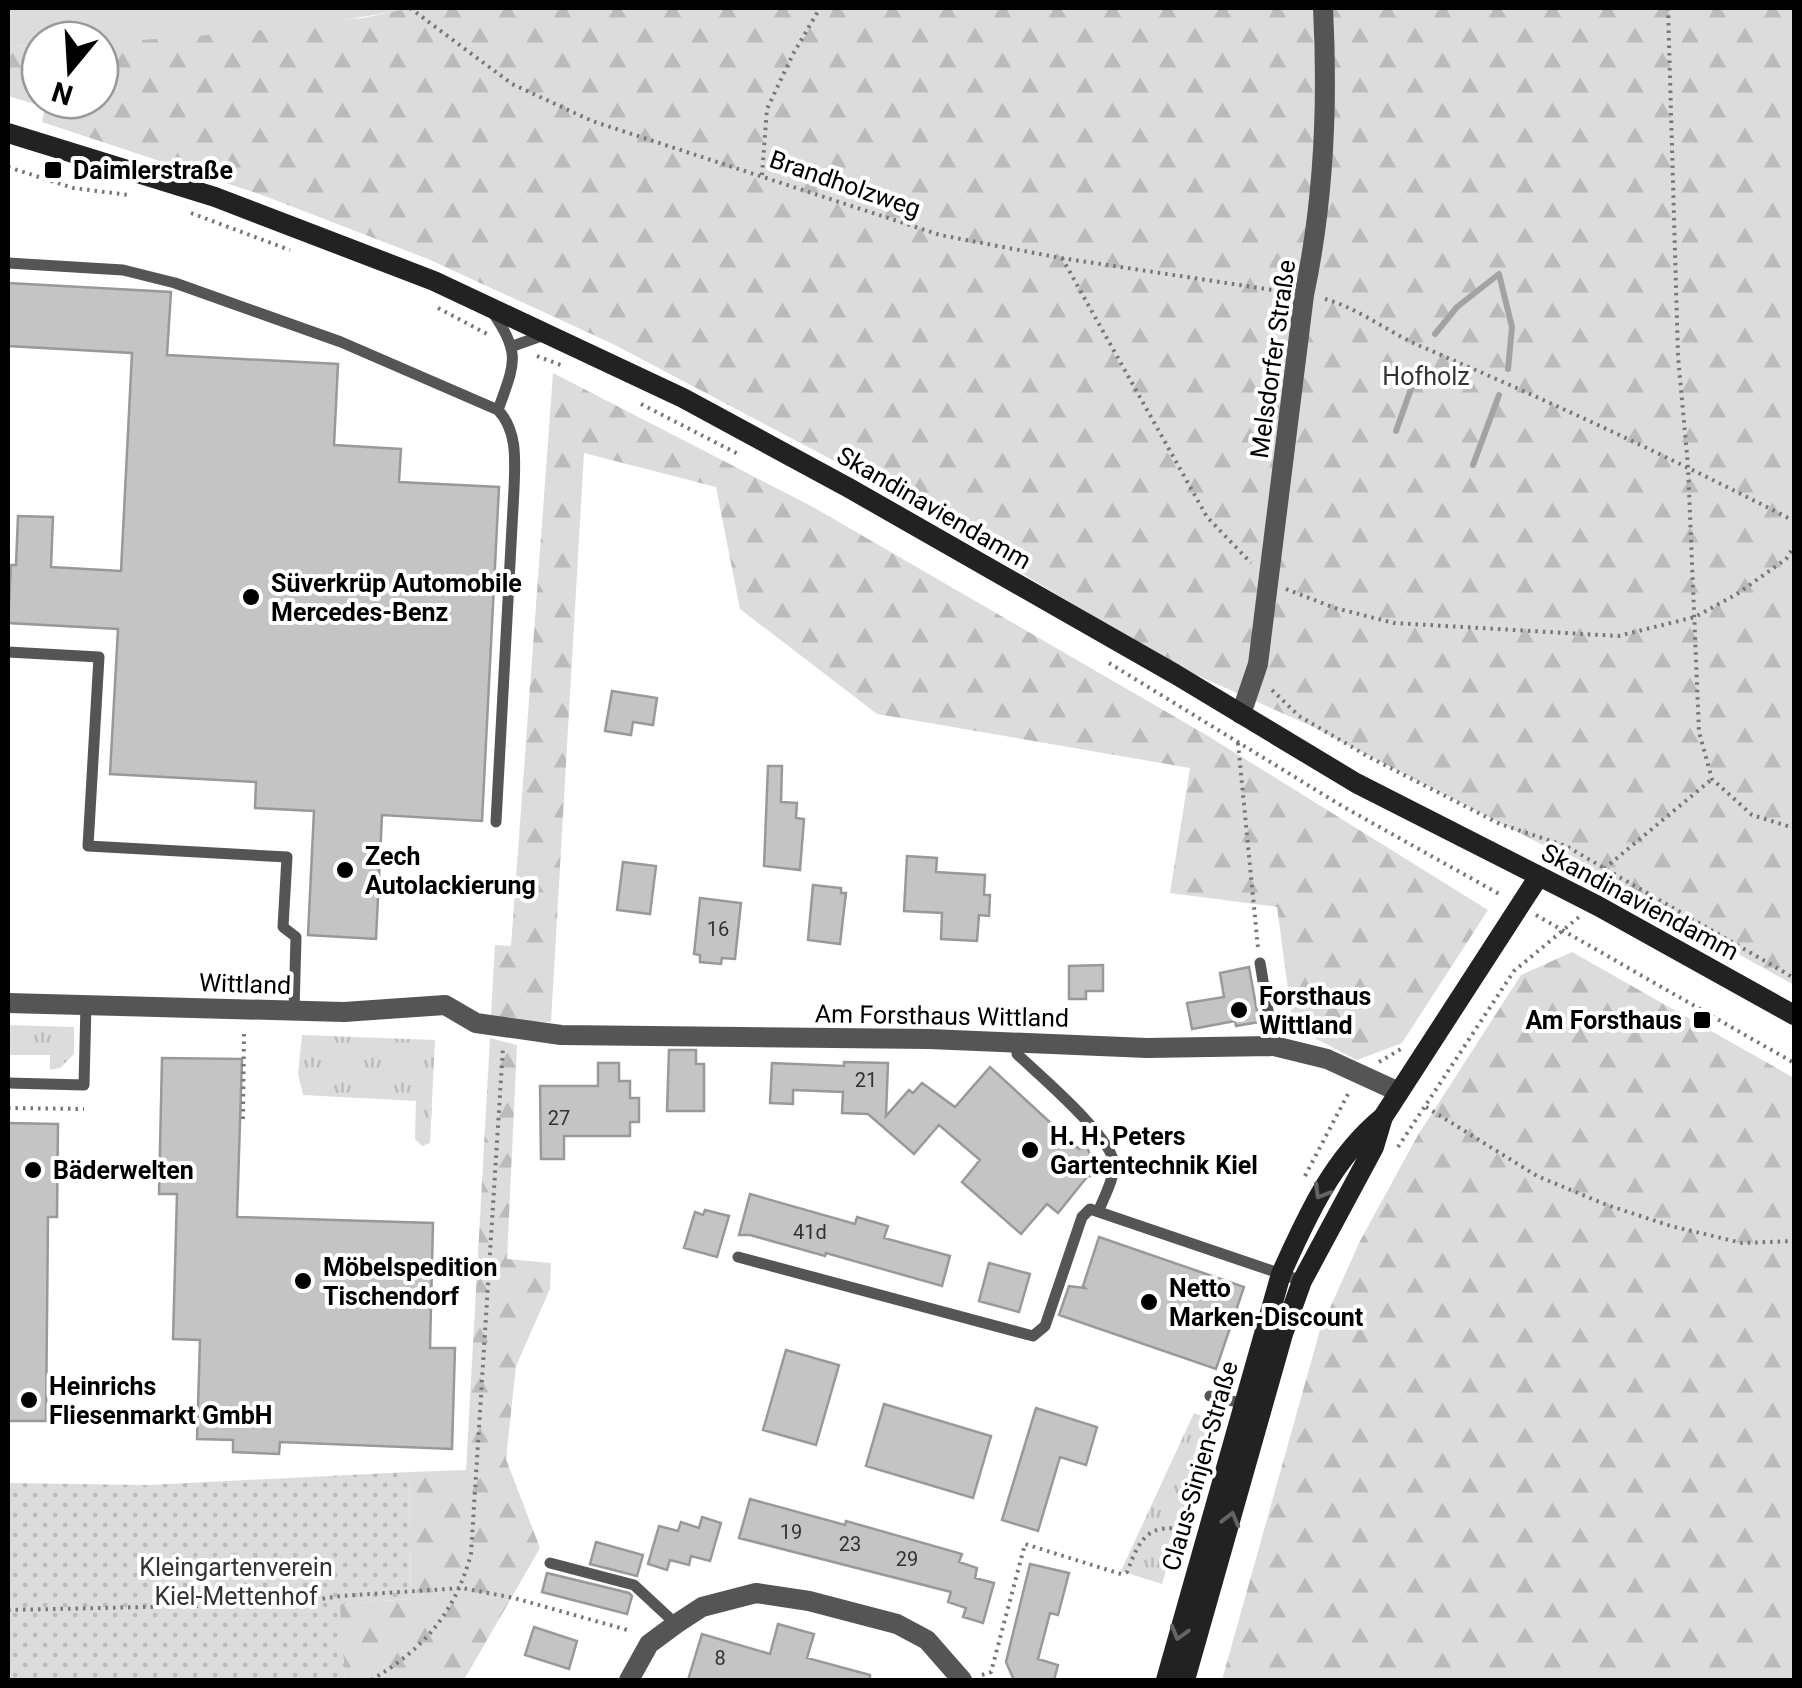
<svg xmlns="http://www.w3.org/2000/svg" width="1802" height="1688" font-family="Roboto,sans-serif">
<defs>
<pattern id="grass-tufts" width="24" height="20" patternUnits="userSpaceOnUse" patternTransform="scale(2.5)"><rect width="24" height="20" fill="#dcdcdc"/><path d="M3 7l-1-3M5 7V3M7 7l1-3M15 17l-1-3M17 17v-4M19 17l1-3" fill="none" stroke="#bbb"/></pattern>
<pattern id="forest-firs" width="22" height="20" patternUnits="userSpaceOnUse" patternTransform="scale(2.5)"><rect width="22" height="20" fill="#dcdcdc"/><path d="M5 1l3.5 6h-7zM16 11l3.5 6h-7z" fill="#bbb"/></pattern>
<pattern id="garden-dots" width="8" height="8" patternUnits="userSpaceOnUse" patternTransform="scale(2.5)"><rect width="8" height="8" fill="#dcdcdc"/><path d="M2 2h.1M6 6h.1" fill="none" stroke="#bbb" stroke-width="1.8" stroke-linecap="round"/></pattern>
</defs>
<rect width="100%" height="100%" fill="#fff"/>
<path fill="url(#grass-tufts)" d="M8,1025L74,1027V1054L60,1068L50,1070V1055H8Z
M302,1035L435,1040L430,1143L422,1146L415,1139L416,1101L303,1095L298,1074Z
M1194,1413L1211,1420L1162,1584L1121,1571Z"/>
<path fill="url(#forest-firs)" d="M409,8H1794V985L1545,846L1309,725L1176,666L840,464L613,344L428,259L262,195L42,122L45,107L8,96V45L40,46V100H100V43L363,18Z
M553,373L813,507L1208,736L1488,910L1402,1043L1357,1060L1293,1027L1277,907L1170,893L1190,768L877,714L740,609L716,487L584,453L551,1022L516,1021L491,1015L495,945L511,946Z
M1572,952L1794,1078V1680H1222L1320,1330L1360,1241L1418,1135L1521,975Z
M490,1038L517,1045L507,1259L551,1263L550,1289L516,1366L506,1459L540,1548L464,1680H345L339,1604L411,1599L409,1472L466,1470Z"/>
<path fill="#dcdcdc" d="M8,8H409C308,30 203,35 100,43V40H40V46L8,45Z"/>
<path fill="url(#garden-dots)" d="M409,1472L411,1599L340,1604L345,1680H8V1483L148,1485Z"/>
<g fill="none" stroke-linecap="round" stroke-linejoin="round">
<path stroke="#a3a3a3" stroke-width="6" d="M1435,334L1457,307L1499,274L1512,327L1508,369
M1396,431L1416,375
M1473,465L1499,395"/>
</g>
<path fill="#c4c4c4" stroke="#999" stroke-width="2.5" d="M8,283L171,292L167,355L338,364L334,445L401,449L399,482L499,487L482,821L382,815L376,939L308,935L314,811L255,808L256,782L110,774L118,629L8,623L11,565H16L18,516L53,517L51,567L121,571L132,353L8,346Z
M612,691L657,698L653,725L633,722L631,735L605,731Z
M768,766H782L781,802L797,803L796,818L804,819L800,870L764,866Z
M907,856L937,858L936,872L985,875L984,895H990L989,916L979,915L977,941L941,939L942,913L904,911Z
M623,862L656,866L650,914L617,910Z
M813,885L841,888V893H846L840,944L808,940Z
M700,898L741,903L735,959L722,958L721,964L700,962V955L694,954Z
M1103,965V991H1086V999H1069V966Z
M1249,967L1259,1022L1236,1026L1235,1021L1192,1029L1187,1003L1224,997L1220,973Z
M669,1050H696V1064H704V1111H667Z
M162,1058L242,1059L237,1217L433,1223L430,1348H455L452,1449L280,1442L279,1454L233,1452V1440L197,1439L200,1340L173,1339L177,1194H159Z
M844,1062L888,1063L886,1116L909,1090L913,1093L922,1083L955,1107L990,1067L1079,1149L1087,1147L1097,1173L1087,1177L1058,1213L1047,1204L1021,1234L962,1182L980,1160L939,1125L914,1154L868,1114L842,1113L843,1092L793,1090V1104L770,1103L772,1063L844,1066Z
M598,1063H619V1081H630V1098H639V1122H630V1136H564V1159H541L540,1086H598Z
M8,1123L58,1124L57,1217H48L46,1421H8Z
M750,1194L855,1224L857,1217L888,1226L884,1238L950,1256L942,1286L826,1253L825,1256L750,1235H739Z
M705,1210L729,1216L717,1257L684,1248L695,1212L703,1215Z
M1099,1237L1244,1287L1216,1369L1059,1315L1069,1286L1085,1288L1083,1286Z
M989,1263L1030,1274L1019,1312L979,1301Z
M786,1350L839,1365L816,1445L763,1430Z
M884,1404L991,1436L973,1498L866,1466Z
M1036,1408L1097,1427L1086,1465L1060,1457L1038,1531L1002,1520Z
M750,1499L845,1525L846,1521L962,1554L959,1562L977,1568L975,1578L994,1583L983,1623L963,1617L966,1608L948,1602L951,1592L739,1538Z
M702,1517L721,1523L710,1561L691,1556L689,1565L670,1560L667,1570L648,1564L659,1526L678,1531L681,1522L699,1528Z
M596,1542L643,1555L637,1576L590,1564Z
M1030,1564L1069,1573L1058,1615L1050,1613L1038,1659L1058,1665L1054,1680H1014L1006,1662Z
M547,1573L629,1593L632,1596L627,1614L542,1592Z
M778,1624L814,1634L807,1658L870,1675V1680H688L702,1634L770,1654Z
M534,1627L577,1641L569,1669L525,1655Z"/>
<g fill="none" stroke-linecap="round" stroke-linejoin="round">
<path stroke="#777" stroke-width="4" stroke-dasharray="2.5 5" stroke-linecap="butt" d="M61,8H89
M410,8L512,84L592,121L940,235L1061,258L1286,292
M1668,8L1678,356L1688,466L1699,732L1712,779L1752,815L1794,828
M8,167L73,188L129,195
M762,175L767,109L793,54L820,8
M191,213L290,250
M1062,258L1207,517L1251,563
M1325,299C1358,308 1388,332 1420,346C1547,400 1672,458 1794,521
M438,308L487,334
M537,356L561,365
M641,404L740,455
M1286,589L1335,608L1394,623L1618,636L1695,617L1737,594L1786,559L1794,547
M1109,663L1342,806L1501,895
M1272,690L1299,716L1369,757L1500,824L1566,846L1794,978
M1238,743L1258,948
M1597,882L1605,868L1712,779
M1536,915L1794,1063
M1379,1062L1401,1049
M1426,1107L1537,1176L1607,1205L1671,1226L1742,1243L1794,1241
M8,1108L84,1109
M243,1119L244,1029
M1398,1147L1514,971L1579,917
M1305,1176L1349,1092
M8,1610L286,1604L341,1596L462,1588L514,1598L631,1631
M982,1675L991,1672L1025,1544L1121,1574L1127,1572C1141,1536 1148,1523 1189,1530
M371,1680C423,1650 455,1613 471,1554L503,1047"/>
<path stroke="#555" stroke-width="11" d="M8,263L123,270L175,283L341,342L498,410C518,431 515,462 514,489L496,822
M493,313C522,354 514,365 498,410
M513,346L547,334
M8,652L99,657L88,846L287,857L283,927L296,937L294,1011
M1260,963L1274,1046
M1017,1042V1054C1038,1074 1114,1138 1114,1165C1114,1179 1104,1197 1099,1210
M8,1083L84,1085L86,1004
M738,1257L1033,1336L1045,1326L1082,1217L1090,1209L1302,1281
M1210,1396L1246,1404
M550,1563L634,1585L676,1624"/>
<path stroke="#555" stroke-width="20" d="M1241,714L1258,664L1304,295C1324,201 1328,103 1323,8
M8,1003L344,1012L445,1005L476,1023L561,1035L929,1039L1147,1048L1274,1046L1327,1059L1399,1092
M629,1680L649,1644L676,1624L702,1607L756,1593L809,1601L897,1624L927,1640L962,1680"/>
<path stroke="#222" stroke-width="20" d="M8,133L215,197L434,281L683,398L849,488L1175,674L1356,783L1598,906L1794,1015
M1166,1680L1281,1274C1307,1216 1333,1158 1383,1117
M1185,1680L1283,1334L1302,1281L1374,1147L1383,1117L1539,876"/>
</g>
<defs><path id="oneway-chevron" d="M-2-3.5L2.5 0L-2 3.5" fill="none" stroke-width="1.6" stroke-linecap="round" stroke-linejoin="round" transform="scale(2.5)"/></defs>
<g stroke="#646464">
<use href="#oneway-chevron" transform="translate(1321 1192) rotate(121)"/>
<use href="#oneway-chevron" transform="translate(1231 1519) rotate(-75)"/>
<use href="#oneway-chevron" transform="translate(1179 1633) rotate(106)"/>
</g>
<g fill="#000" stroke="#fff" stroke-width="4">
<rect x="43" y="160" width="20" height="20" rx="5"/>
<circle cx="251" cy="597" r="10"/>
<circle cx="345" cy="870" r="10"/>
<circle cx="1239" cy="1010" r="10"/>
<rect x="1692" y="1010" width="20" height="20" rx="5"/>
<circle cx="1030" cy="1150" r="10"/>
<circle cx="33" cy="1170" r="10"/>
<circle cx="303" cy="1281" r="10"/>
<circle cx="1149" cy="1302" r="10"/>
<circle cx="29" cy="1400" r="10"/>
</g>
<g text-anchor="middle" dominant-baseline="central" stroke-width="8" stroke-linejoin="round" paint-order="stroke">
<g font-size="20" fill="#313131">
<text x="718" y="929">16</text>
<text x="866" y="1080">21</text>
<text x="559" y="1118">27</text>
<text x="810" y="1232">41d</text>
<text x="791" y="1532">19</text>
<text x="850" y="1544">23</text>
<text x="907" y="1559">29</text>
<text x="720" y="1658">8</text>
</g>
<g font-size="25" font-weight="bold" fill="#000" stroke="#fff" text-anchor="start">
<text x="73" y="170">Daimlerstraße</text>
<text x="271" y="583">Süverkrüp Automobile<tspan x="271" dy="29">Mercedes-Benz</tspan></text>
<text x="365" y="856">Zech<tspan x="365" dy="29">Autolackierung</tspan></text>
<text x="1259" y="996">Forsthaus<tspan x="1259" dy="29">Wittland</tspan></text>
<text x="1682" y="1020" text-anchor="end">Am Forsthaus</text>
<text x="1050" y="1136">H. H. Peters<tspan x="1050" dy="29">Gartentechnik Kiel</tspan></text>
<text x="53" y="1170">Bäderwelten</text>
<text x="323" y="1267">Möbelspedition<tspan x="323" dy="29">Tischendorf</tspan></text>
<text x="1169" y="1288">Netto<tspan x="1169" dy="29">Marken-Discount</tspan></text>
<text x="49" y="1386">Heinrichs<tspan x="49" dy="29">Fliesenmarkt GmbH</tspan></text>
</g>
<g font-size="25" fill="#000" stroke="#fff">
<text transform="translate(845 184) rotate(19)">Brandholzweg</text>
<text transform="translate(1273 359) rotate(-82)">Melsdorfer Straße</text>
<text transform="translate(934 508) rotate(30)">Skandinaviendamm</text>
<text transform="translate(1640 902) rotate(28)">Skandinaviendamm</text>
<text transform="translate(245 984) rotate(2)">Wittland</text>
<text transform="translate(942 1016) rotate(1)">Am Forsthaus Wittland</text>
<text transform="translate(1200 1466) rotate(-74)">Claus-Sinjen-Straße</text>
</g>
<g font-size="25" fill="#333" stroke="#fff">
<text x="1426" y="376">Hofholz</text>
<text x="236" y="1567">Kleingartenverein<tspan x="236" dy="29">Kiel-Mettenhof</tspan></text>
</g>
</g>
<rect width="1802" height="1688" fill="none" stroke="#000000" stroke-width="20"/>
<g transform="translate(70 70) rotate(198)"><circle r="48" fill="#ffffff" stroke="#999999" stroke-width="2.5"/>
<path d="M0-8L18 38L0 25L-18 38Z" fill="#000000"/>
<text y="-15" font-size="28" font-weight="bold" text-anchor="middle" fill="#000000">N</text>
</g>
</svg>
